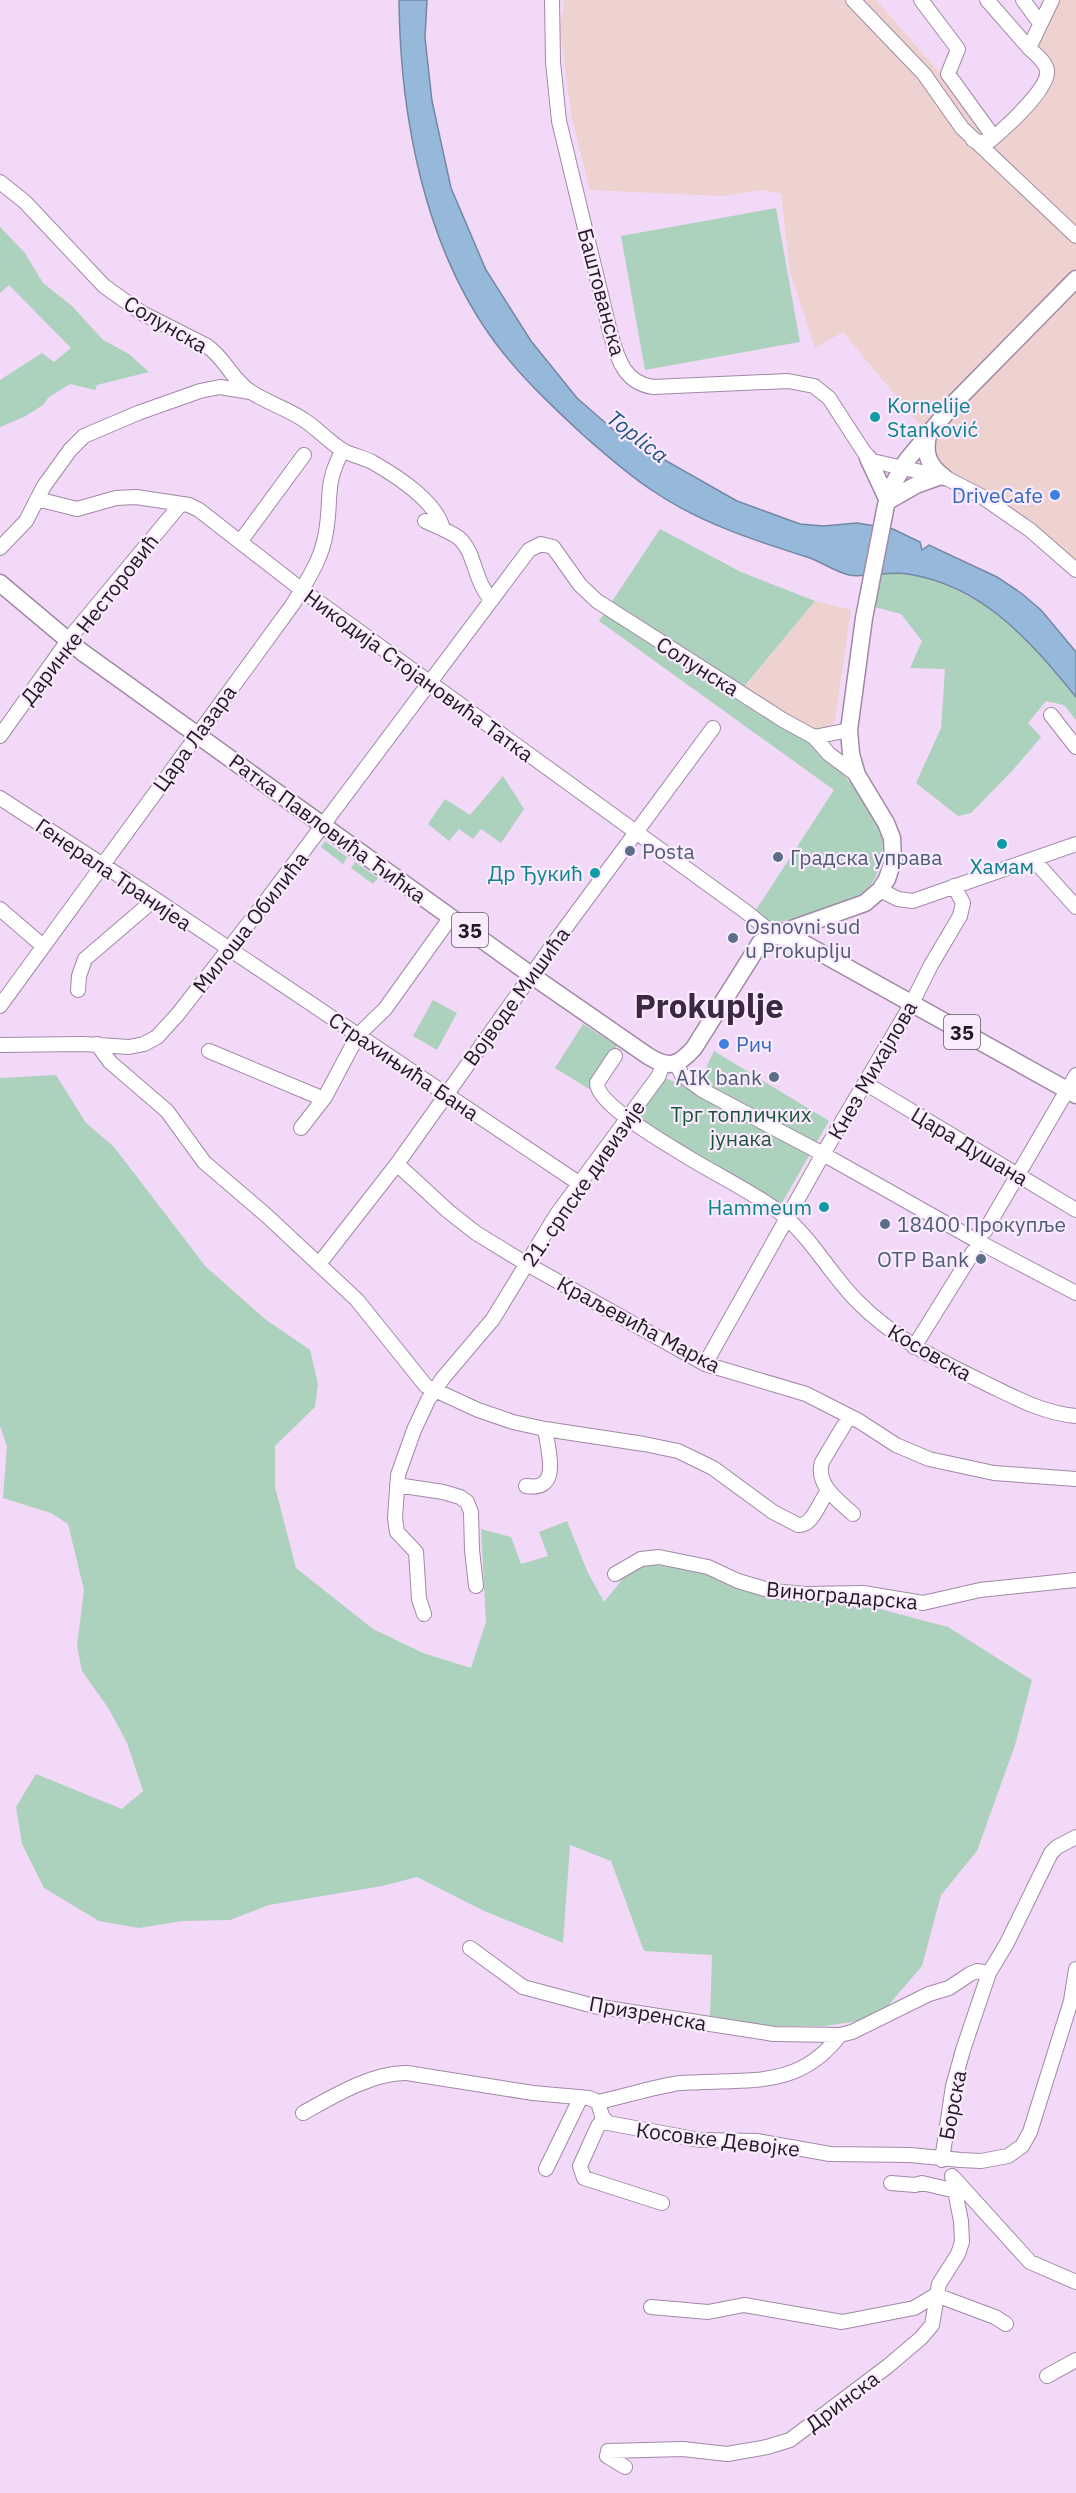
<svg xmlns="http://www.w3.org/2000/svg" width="1076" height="2493" font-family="'IBM Plex Sans',sans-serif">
<rect width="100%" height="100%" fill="#f2d9f8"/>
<path fill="#edd2cf" d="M564,0H876L989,129L1006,123L1040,81L1048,67L1036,51L1051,0H1076V562L1055,541L1011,510L944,470L924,430L843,332L815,348L790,272L781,194L763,190L721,196L590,190L572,119L560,30Z
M815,601L851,610L835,720L830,728L820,734L743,689Z"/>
<path fill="#acd1bc" d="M776,208L800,342L645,370L621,236Z
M0,227L25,253L43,283L72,306L103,340L129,354L149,372L97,385L95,390L70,384L49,397L43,405L24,417L0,427V380L42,353L54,362L71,348L9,285L0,293Z
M660,529L741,572L815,601L738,694C789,727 828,748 863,800C869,809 878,820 881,831C886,850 880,878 865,891C855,900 788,923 775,922C766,921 761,918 754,913L834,790L599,621Z
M882,573H906L939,581L991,608L1034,645L1076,697V720L1064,705L1046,701L1028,723L1041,737L1013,770L971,813L958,816L916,783L941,728L945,669L910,668L922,641L901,614L874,607Z
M503,776L524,809L501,843L481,829L473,839L459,829L449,841L428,824L445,799L470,815Z
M325,841L347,857L343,864L321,847Z
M355,862L378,878L373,884L351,868Z
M433,1000L457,1013L437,1050L413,1036Z
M583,1024L617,1046L589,1089L555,1068Z
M714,1051L829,1121L779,1208L636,1121L661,1076L695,1091Z
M56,1075L86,1123L114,1147L206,1267L265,1319L310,1350L318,1384L315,1407L275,1446V1487L296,1568L373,1629L423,1653L471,1668L486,1622L481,1529L511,1537L521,1564L548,1556L539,1532L567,1521L588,1573L604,1602L625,1576L638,1566L647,1564L679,1568L713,1576L842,1599L948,1627L1032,1680L1015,1745L977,1851L941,1895L922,1966L886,2008L858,2021L825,2026H768L710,2016L712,1955L644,1951L611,1861L570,1845L563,1943L482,1910L417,1877L382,1886L269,1905L230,1920L182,1921L139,1928L99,1921L44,1888L22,1844L16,1807L36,1774L122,1809L143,1791L127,1743L109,1709L82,1671L77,1646L84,1590L68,1524L51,1513L3,1498L7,1446L0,1426V1078Z"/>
<path fill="#96b8da" stroke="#7388a3" stroke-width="1.5" d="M399,0H427L425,38L432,101L451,188L486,270L531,341L577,398L617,433L737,501L800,524L823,526L857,523L893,529L920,542L922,550L929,545L997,577L1021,593L1041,610L1076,652V697C1030,641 984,586 908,574C891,571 862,578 849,575C836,572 823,563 810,558C756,541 700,523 653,491C627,474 605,454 582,434C552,406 522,378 497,345C425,250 400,117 399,0Z"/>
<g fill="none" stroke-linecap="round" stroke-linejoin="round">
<defs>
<path id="minor" d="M552,0L553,62L559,121L611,336C618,360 625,383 653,387L788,381L814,386L829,398L864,452L872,461L944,477L981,496L1030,530L1076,570
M853,0L924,74L962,128L1076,236
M921,0L958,49L948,74L990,132L988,142
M987,0L1029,48
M1023,0L1040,23
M973,140L985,143L991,140C1005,128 1050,88 1047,70C1045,61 1035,54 1029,48L1052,0
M0,182L25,202L104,286L142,313L207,346C225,358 232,380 251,392C268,403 288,409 304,420C318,429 330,443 344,451C354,456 365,458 374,463C398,477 436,501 443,529
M37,499L77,509L116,498L136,497L189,505L199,510L302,590L745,911L776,936
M425,521C436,526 449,531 459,538C476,553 474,583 492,600
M240,542L304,455
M0,548L26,521L44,486L70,450L84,436L138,413L200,391L220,387L250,392
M1051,715L1076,747
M0,736L72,635L180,505
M814,737L849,730
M0,798L143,891L580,1184
M1033,859L1076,907
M880,890L898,899L913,901L1076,844
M0,909L43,946
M78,990L79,976L85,959L155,899
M0,1006L293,604C307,581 322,559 326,532C332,497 324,484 343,450
M97,1044L110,1062L167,1111L204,1162L266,1215L357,1300L426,1386L478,1410L513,1422L545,1429L644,1444L678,1451L713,1468L773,1512L798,1525C813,1526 819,1502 828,1491
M0,1045L83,1044L129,1047L144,1044L157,1037L178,1014L263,905L529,550L541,544L553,547L580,585L597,601L783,720L814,737L829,754L857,775
M209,1051L319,1097H325
M615,1056L597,1083C597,1105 667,1144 686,1156C718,1176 754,1192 783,1215C812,1239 831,1275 857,1301C894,1339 940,1361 987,1384C1016,1398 1043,1413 1076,1416
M676,1063L682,1075L702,1090L823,1154L979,1242L1076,1293
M865,1083L1076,1210
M301,1128L325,1097L358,1035L385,1009L451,917
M397,1164L448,1211L476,1233L525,1263L705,1364L806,1394L859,1421L896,1445L929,1459L994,1473L1076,1479
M985,1231L1076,1075
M319,1264L397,1164L555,942L713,728
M914,1347L973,1252
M705,1364L823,1154L911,1005L931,965L960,916L963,903L954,886
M849,1417L822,1462C815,1485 839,1501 853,1514
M397,1485L443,1492L460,1497L467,1502L471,1512L472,1550L476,1586
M526,1486C562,1492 548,1450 545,1429
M615,1574L641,1559L659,1557L708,1567L738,1581L772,1591L806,1594L863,1593L923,1603L980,1590L1076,1580
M424,1614L419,1599L416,1552L397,1532L395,1518L398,1475L414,1430L428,1400L443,1378L493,1319L557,1214L658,1077L663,1065
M470,1948L523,1987L594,2006L774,2034L840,2035L852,2032L929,1994L949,1988L970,1974L977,1971L989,1973
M598,2102C623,2097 649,2088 674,2084C683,2082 693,2083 702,2082C758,2080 802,2085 840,2035
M303,2113C332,2097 373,2072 407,2073L533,2093L589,2098L598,2102L602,2116L608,2123L700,2140L757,2141L830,2154L910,2155L961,2160L981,2161L1008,2156L1022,2146L1030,2132L1071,2001L1076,1969
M604,2119L598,2126L580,2166L584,2178L662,2203
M942,2160L953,2086L963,2050L989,1973L1007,1943L1051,1853L1057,1847L1076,1837
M546,2169L581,2097
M953,2177L1030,2262L1076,2282
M891,2183L915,2185L922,2183L956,2191
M936,2295L995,2317L1006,2324
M651,2307L708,2312L744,2305L842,2322L914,2308L936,2295
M1047,2376L1076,2360
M625,2467L607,2456L608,2451L683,2449L727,2454L767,2447L790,2440L888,2366L921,2338L932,2325L939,2284L958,2254L962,2242L961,2221L952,2176"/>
<path id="major" d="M929,432C923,452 928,466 944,477
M868,458L888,501L916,485L938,477
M0,583L82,652L531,975L648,1056C669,1069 678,1066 694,1048L760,943L769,937L865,903L880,890L887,879L893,861L892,838L886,823L857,775L851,754L849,730L864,618L886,505L892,486L907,460L956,401L1076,279
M776,936L796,939L1076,1095"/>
</defs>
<use href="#minor" stroke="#a189a6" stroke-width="16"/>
<use href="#major" stroke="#a189a6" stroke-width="19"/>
<use href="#minor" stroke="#fff" stroke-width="14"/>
<use href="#major" stroke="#fff" stroke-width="16"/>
</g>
<g fill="#0f9aa8" stroke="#faeafd" stroke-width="2">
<circle cx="875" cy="417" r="6"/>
<circle cx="1002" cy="844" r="6"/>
<circle cx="595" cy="873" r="6"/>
<circle cx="824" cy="1207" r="6"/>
</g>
<g fill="#3f7fe0" stroke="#faeafd" stroke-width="2">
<circle cx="1055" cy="495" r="6"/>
<circle cx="724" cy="1044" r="6"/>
</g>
<g fill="#5c6f8a" stroke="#faeafd" stroke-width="2">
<circle cx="630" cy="851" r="6"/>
<circle cx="778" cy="857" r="6"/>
<circle cx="733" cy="938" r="6"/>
<circle cx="774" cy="1077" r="6"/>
<circle cx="885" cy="1224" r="6"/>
<circle cx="981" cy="1259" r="6"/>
</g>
<g text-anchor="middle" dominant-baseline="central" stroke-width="4.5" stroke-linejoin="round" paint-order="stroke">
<g fill="#faeafd" stroke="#635865" stroke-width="1.5">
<rect x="452" y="913" width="36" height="34" rx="4.5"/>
<rect x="944" y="1015" width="36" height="34" rx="4.5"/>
</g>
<g font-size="20" font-weight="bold" fill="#221924">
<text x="470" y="930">35</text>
<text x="962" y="1032">35</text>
</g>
<g font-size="21" fill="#221924" stroke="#faeafd">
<text transform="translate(602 292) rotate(75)">Баштованска</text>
<text transform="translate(166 324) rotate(30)">Солунска</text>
<text transform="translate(89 619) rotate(-52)">Даринке Несторовић</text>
<text transform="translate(698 666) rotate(32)">Солунска</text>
<text transform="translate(419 675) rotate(36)">Никодија Стојановића Татка</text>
<text transform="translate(194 738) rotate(-54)">Цара Лазара</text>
<text transform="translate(328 828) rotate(36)">Ратка Павловића Ћићка</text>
<text transform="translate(114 874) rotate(34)">Генерала Транијеа</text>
<text transform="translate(250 922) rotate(-52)">Милоша Обилића</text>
<text transform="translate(516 996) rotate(-54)">Војводе Мишића</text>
<text transform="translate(404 1066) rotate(34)">Страхињића Бана</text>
<text transform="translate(872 1070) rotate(-60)">Кнез Михајлова</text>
<text transform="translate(970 1146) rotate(31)">Цара Душана</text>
<text transform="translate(583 1183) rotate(-55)">21. српске дивизије</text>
<text transform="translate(639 1324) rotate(28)">Краљевића Марка</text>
<text transform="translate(930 1352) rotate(30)">Косовска</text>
<text transform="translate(842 1595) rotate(5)">Виноградарска</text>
<text transform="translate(648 2013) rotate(10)">Призренска</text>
<text transform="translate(952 2105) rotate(-79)">Борска</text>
<text transform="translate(718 2139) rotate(7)">Косовке Девојке</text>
<text transform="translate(842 2401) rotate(-37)">Дринска</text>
</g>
<g font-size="21" fill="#0d838f" stroke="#faeafd" text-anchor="end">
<text x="887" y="405" text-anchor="start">Kornelije<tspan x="887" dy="24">Stanković</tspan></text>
<text x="1002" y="866" text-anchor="middle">Хамам</text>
<text x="583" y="873">Др Ђукић</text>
<text x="812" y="1207">Hammeum</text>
</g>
<g font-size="21" fill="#366cbe" stroke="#faeafd" text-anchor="end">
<text x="1043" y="495">DriveCafe</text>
<text x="736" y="1044" text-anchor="start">Рич</text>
</g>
<g font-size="21" fill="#4e5e75" stroke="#faeafd" text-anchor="start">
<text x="642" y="851">Posta</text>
<text x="790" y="857">Градска управа</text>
<text x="745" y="926">Osnovni sud<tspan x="745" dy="24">u Prokuplju</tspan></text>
<text x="762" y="1077" text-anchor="end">AIK bank</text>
<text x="897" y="1224">18400 Прокупље</text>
<text x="969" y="1259" text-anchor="end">OTP Bank</text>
</g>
<g font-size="21" fill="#1c543a" stroke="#faeafd">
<text x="741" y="1114">Трг топличких<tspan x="741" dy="24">јунака</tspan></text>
</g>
<g font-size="22" font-style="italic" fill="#235581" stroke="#faeafd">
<text transform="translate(638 436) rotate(38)">Toplica</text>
</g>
<g font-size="33" font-weight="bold" fill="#3c2840" stroke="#faeafd">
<text x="709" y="1005">Prokuplje</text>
</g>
</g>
</svg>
